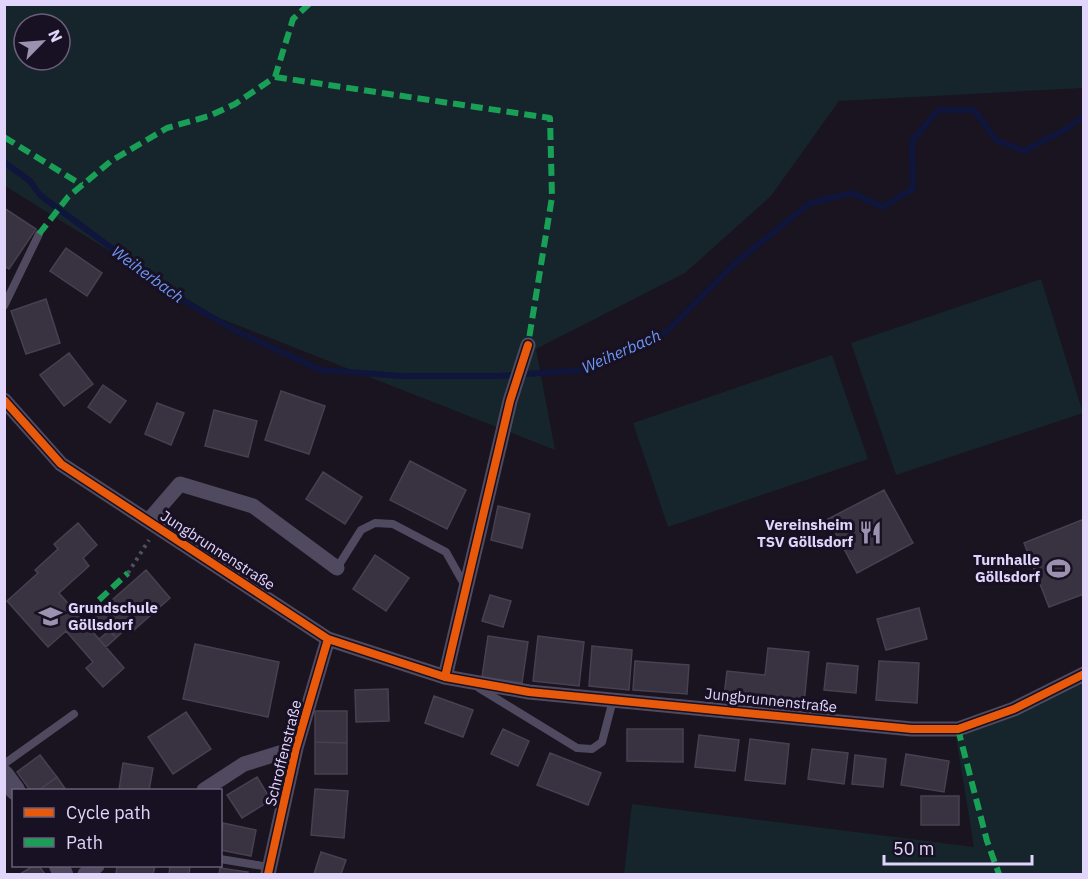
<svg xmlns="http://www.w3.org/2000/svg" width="1088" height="879" font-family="'IBM Plex Sans',sans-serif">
<rect width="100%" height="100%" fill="#19141f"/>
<path fill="#15252b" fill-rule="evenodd" d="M4,5H1083V88L839,101L771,196L685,273L536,349L555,450L214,316L5,186ZM24,24H60V60H24Z
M1041,279L1083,413L896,475L851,343Z
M832,355L868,459L668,527L633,423Z
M1083,676V874H624L632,804L974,847L956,737Z"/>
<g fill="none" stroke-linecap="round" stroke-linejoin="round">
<path stroke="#0f153b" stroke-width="6" d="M4,162L30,181L40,195L176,296L234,330L321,370L401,376H498L584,370L666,332L734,264L810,203L852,193L882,207L913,189L912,141L938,110H974L996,140L1024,151L1066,129L1084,116"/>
</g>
<path fill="#383241" stroke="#474052" stroke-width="1.5" d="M4,208L36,229L9,269L4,266Z
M66,248L102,273L87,296L50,271Z
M46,299L60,343L26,354L11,311Z
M69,353L93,384L64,406L40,375Z
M103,385L126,401L110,423L88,407Z
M281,391L325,406L309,454L265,440Z
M157,403L184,413L171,445L145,434Z
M214,410L257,421L248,457L205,446Z
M410,461L466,490L447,529L390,500Z
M323,472L362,497L345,524L306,499Z
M884,490L913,543L857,573L828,519Z
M498,506L530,514L522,548L491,540Z
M1084,519V594L1049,607L1024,543Z
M78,523L97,545L83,558L89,566L59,593L124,668L103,687L86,668L93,662L66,631L48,647L7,601L38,573L35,570L58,549L54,544Z
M375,555L409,578L386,611L353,589Z
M146,570L170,598L133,631L129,626L116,638L95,615Z
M490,595L511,601L503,627L482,621Z
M919,608L927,639L886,650L877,619Z
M110,630L116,638L106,647L99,639Z
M488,636L528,642L522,683L482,677Z
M538,636L584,642L579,686L533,681Z
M195,644L279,662L268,717L183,699Z
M592,646L632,650L629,690L589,686Z
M768,648L809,652L804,704L724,696L727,671L765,675Z
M635,661L689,665L687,694L633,690Z
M879,661L919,663L917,703L876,700Z
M827,663L858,666L856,693L824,690Z
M388,689L389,721L356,722L355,690Z
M434,696L473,710L463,737L425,723Z
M315,711H347V743L315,742Z
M186,712L211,749L173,774L148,737Z
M503,729L529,741L518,766L491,754Z
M627,729H683V762L627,761Z
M699,735L739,740L735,771L695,767Z
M750,739L789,744L785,784L745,780Z
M315,742L347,743V774H315Z
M812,749L848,753L844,784L808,779Z
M550,753L601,773L588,805L537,785Z
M906,754L949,761L944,792L901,785Z
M40,755L57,777L39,790H30L17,772Z
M855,755L886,759L883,787L852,784Z
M123,763L153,768L149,790H119Z
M57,777L66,790H39Z
M257,777L271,800L242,818L227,795Z
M315,789L348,791L344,838L311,835Z
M921,796H959V825H921Z
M223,823L256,830L251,856L220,850Z
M321,852L346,860L341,874H314Z
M33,866H39L45,874H20Z
M117,866H155L153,874H116Z
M170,866H190L189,874H169Z
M220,868L248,872L247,874H219Z"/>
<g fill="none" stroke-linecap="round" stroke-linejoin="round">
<path stroke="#4b5160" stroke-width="4" stroke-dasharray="3 4.5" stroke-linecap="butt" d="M128,573L149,540"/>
<path stroke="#4f4a5f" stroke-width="8" d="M4,306L39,234
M337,568L361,530L375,523L393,524L446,552L464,584
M479,688L577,748L592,749L602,742L613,700
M4,764L74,714
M220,859L269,867"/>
<path stroke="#4f4a5f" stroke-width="15" d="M4,400L61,464L328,639L445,677L529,692L912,729H958L1014,709L1084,674
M148,521L180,484L253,506L337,568
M445,677L510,401L528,345
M204,790L244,764L296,748
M85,874L97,866
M268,874L296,748L328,639"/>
<path stroke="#4f4a5f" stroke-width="20" d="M4,775L15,790
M59,866L63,874"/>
<path stroke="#1a9f57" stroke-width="6" stroke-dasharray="12 6" stroke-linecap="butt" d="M275,77L550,118L552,197L528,345
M4,137L82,185
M39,234L68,197L111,161L167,128L209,116L235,104L275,77L293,19L309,4
M99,600L128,573
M958,729L987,841L999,874"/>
<defs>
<path id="cycleway" d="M4,400L61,464L328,639L445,677L529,692L912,729H958L1014,709L1084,674
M445,677L510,401L528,345
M268,874L296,748L328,639"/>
</defs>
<use href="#cycleway" stroke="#181023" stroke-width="11"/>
<use href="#cycleway" stroke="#e8590c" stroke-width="8"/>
</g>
<defs>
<symbol id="restaurant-bare" viewBox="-9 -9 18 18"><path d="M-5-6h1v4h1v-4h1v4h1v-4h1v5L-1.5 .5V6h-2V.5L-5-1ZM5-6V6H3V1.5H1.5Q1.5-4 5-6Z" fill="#9c91af" stroke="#181023" stroke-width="2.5" paint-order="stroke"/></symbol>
<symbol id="stadium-bare" viewBox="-9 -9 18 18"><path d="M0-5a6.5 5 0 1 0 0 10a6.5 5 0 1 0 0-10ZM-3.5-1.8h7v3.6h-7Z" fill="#9c91af" stroke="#181023" stroke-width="2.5" paint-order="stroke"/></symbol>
<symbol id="school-bare" viewBox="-9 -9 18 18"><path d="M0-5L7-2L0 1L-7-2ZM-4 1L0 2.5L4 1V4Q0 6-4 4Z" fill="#9c91af" stroke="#181023" stroke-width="2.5" paint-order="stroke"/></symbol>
</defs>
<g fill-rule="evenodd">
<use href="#restaurant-bare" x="854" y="516" width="33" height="33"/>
<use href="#stadium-bare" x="1042" y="552" width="33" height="33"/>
<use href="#school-bare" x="34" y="600" width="33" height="33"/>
</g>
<g text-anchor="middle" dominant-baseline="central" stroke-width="6" stroke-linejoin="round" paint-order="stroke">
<g font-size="15" font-weight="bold" fill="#e2d5fc" stroke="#181023" text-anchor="end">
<text x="853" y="524">Vereinsheim<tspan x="853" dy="17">TSV Göllsdorf</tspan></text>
<text x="1040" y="559">Turnhalle<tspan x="1040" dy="17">Göllsdorf</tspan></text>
<text x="68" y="607" text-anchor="start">Grundschule<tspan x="68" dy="17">Göllsdorf</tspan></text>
</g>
<g font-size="15" fill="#e2d5fc" stroke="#181023">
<text transform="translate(218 550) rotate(33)">Jungbrunnenstraße</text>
<text transform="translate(771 700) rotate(6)">Jungbrunnenstraße</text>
<text transform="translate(283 753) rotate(-76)">Schroffenstraße</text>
</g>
<g font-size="16" font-style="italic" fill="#6c97f3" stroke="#181023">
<text transform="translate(148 274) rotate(36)">Weiherbach</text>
<text transform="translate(621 351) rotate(-24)">Weiherbach</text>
</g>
</g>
<rect width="1088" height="879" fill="none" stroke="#e2d5fc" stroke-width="12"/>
<rect x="12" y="789" width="210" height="78" fill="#181023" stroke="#695f7a" stroke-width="1.5"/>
<rect x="24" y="808" width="30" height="9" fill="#e8590c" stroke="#695f7a" stroke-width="1.5"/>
<text x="66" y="819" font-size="18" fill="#e2d5fc">Cycle path</text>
<rect x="24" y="838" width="30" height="9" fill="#1a9f57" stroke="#695f7a" stroke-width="1.5"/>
<text x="66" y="849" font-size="18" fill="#e2d5fc">Path</text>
<g transform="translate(42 42) rotate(65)"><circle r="28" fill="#181023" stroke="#695f7a" stroke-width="1.5"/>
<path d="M0-4.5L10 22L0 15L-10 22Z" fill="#9c91af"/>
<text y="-9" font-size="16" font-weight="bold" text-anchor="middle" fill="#e2d5fc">N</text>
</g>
<path d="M884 855v9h148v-9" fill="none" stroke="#e2d5fc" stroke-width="3"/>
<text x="893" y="855" font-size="18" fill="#e2d5fc" stroke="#181023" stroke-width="4.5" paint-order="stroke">50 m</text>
</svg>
